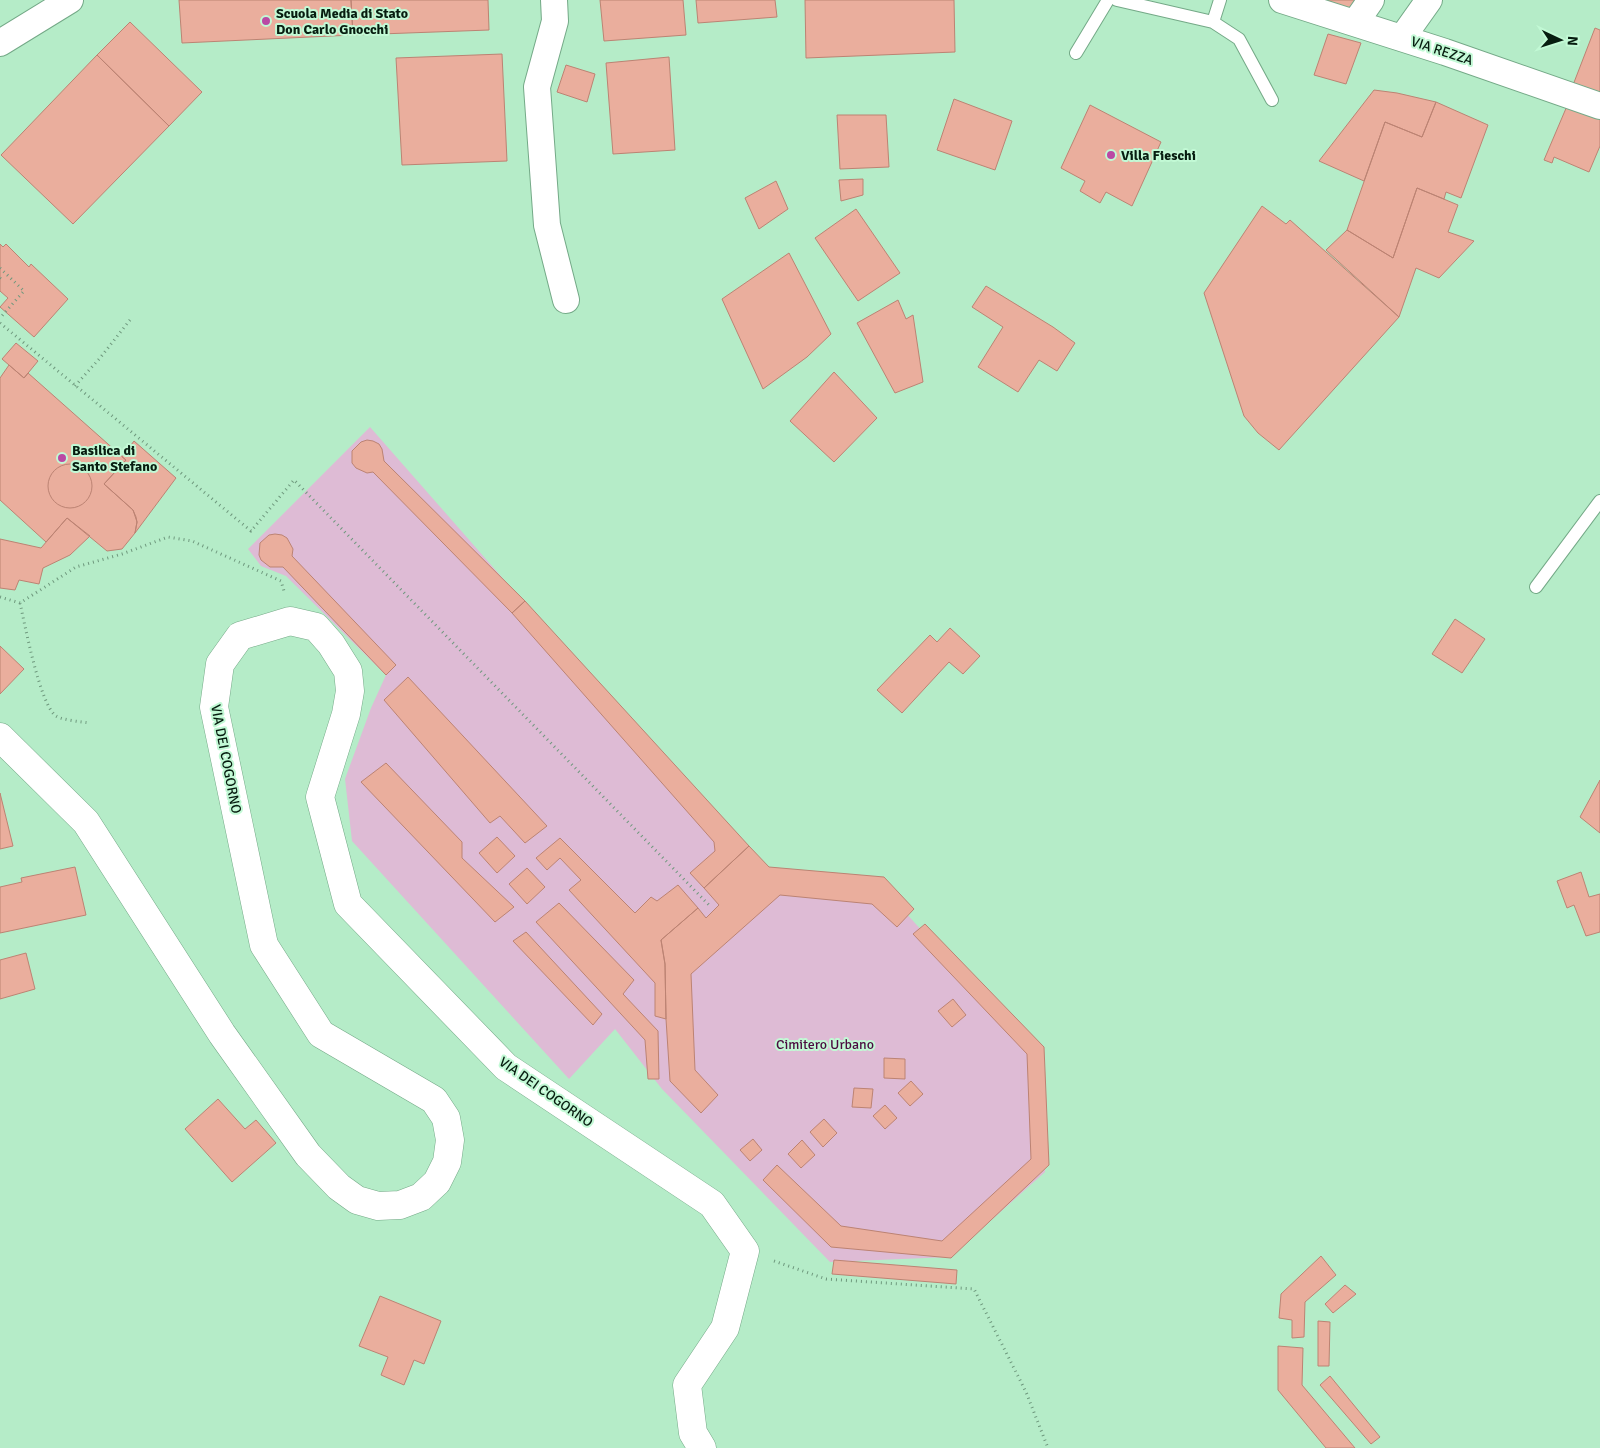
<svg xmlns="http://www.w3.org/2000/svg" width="1600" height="1448" font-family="Signika,sans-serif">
<rect width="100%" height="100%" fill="#b5ecc8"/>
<path fill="#debbd5" d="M370,427L760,871L880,885L1039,1058L1045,1172L950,1257L830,1262L662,1089L615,1029L569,1079L352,841L345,779L371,708L386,675L286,576L261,566L248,549Z"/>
<path fill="#eaae9d" stroke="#bc8373" d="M179,0H351L353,35L182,43Z
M351,0H488L489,30L353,35Z
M600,0H683L686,35L604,41Z
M696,0H775L777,17L698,23Z
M805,0H954L955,52L806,58Z
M1313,0H1357L1351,12Z
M130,22L202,92L169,126L97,55Z
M1595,28L1600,30V95L1573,85Z
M1328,34L1361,43L1346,84L1314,75Z
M502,54L507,161L402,165L396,58Z
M97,55L169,126L73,224L1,155Z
M669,57L675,150L613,154L606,63Z
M566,65L595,74L587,102L557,92Z
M1374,90L1397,93L1436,102L1422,137L1385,122L1364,181L1319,161Z
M954,99L1012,121L995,170L937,150Z
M1436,102L1488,125L1461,198L1446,192L1444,199L1417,188L1393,258L1347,230L1385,122L1422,137Z
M1090,105L1161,142L1132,206L1106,192L1100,203L1080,191L1085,181L1061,168Z
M1567,106L1600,119V146L1589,172L1554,157L1552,163L1544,160Z
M837,115H886L889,167L840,169Z
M863,179V195L841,201L839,180Z
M776,181L788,209L759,229L745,198Z
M1417,188L1458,205L1448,232L1474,241L1439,278L1416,268L1399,317L1326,250L1347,230L1393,258Z
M1262,206L1286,224L1290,220L1399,317L1279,450L1258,433L1244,416L1204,293Z
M856,209L900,273L858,301L815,238Z
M0,244L3,247L6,244L29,267L31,264L68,299L34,337L0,307L8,298L0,291Z
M789,253L831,334L807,357L763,389L722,299Z
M986,286L1053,327L1075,343L1057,371L1039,360L1018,392L978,367L1003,327L972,307Z
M898,300L906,319L913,315L923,382L895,393L857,323Z
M16,343L38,361L24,378L2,359Z
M9,365L24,378L28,373L126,460L104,484L133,510L136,517L137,522L135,533L122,549L107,551L67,518L46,542L0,500V378Z
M834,372L877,418L834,462L790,421Z
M367,440L373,441L379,444L382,449L384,461L525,601L512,613L373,472L367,473L356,468L352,463V451L361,442Z
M134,441L176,478L135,533L137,522L133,510L104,484L126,460L122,457Z
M48 486a22 22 0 1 1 44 0a22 22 0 1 1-44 0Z
M67,518L90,536L70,555L43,568L39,584L19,580L15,590L0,588V539L41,548Z
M275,534L282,535L287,538L293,549L292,556L396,665L386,675L283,567H270L261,560L259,555L260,543L269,535Z
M525,601L749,846L704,888L690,873L715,851L714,842L512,613Z
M1455,619L1485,639L1462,673L1432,654Z
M950,628L980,656L963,674L949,662L902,713L877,690L930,635L937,642Z
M0,646L24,669L0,694Z
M408,677L547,826L525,843L500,816L490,823L384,700Z
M386,763L462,842V858L514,907L495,922L361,782Z
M1600,780V833L1580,817Z
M0,793L13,846L0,849Z
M497,837L515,856L497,873L479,853Z
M560,838L635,913L651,897L657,901L678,885L698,908L661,940L665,964L666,1019L655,1016V983L569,890L581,880L560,858L547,870L536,858Z
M749,846L769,867L884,877L914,909L897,927L872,904L780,895L691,974L695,1070L718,1095L701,1113L670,1081L666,1019L665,964L661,940L698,908L706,918L719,905L704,888Z
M75,867L86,915L0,933V887L22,882L21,878Z
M527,868L545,887L527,904L509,884Z
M1581,872L1589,897L1600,894V932L1586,936L1574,905L1567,908L1557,881Z
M559,903L634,980L623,994L658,1031L659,1079H648L645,1040L536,922Z
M925,924L1044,1047L1049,1165L951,1258L831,1247L763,1180L777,1165L841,1226L942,1241L1031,1159L1027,1054L913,934Z
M526,932L602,1014L593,1025L513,941Z
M26,953L35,989L0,999V960Z
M953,999L966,1015L952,1027L938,1011Z
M884,1058L905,1059V1079L884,1078Z
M911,1081L923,1094L910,1106L898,1093Z
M854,1088L873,1089L871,1108L852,1107Z
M218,1099L245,1129L256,1120L276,1143L232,1182L185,1129Z
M885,1105L897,1118L885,1129L873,1116Z
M824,1119L837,1133L823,1147L810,1132Z
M753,1139L762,1150L750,1161L740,1150Z
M802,1140L815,1155L801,1168L788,1154Z
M1321,1256L1336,1275L1305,1302L1304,1337L1292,1338V1320L1279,1318L1281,1294Z
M834,1260L957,1270L956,1284L832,1274Z
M1345,1285L1356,1294L1333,1313L1325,1304Z
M380,1296L441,1321L424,1364L414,1360L404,1385L381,1375L388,1357L359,1346Z
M1318,1321L1330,1322L1329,1366H1318Z
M1278,1346L1303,1348L1302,1385L1355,1448H1326L1278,1390Z
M1330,1376L1380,1437L1371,1444L1320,1385Z"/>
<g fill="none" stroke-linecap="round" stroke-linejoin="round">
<defs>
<path id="service" d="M1117,0L1213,22
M1220,0L1213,22L1239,39L1272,100
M1076,53L1108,0
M1536,587L1600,501"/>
<path id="minor" d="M554,0L555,21L537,87L547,225L566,300
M1282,0L1445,52L1600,106
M1355,23L1371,0
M1402,38L1429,0
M0,43L70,0"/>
<path id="tertiary" d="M0,737L86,822L222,1034L308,1155L339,1187L357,1200L378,1206L400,1205L421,1197L437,1182L447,1162L450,1140L446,1118L434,1100L321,1034L264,945L214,707L220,664L240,636L290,621L316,627L331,644L348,671L350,691L346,714L320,797L348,904L506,1067L712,1204L745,1251L725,1328L687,1385L693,1433L702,1448"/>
</defs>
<use href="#service" stroke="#74a987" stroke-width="14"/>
<use href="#minor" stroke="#74a987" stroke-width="28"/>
<use href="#tertiary" stroke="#74a987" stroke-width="29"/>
<path stroke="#6e987d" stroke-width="3" stroke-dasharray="1 4" stroke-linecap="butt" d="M0,268L24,291L0,318
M0,278L3,281
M0,323L251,531L294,480L709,905
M75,386L100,358L130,320
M0,597L20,603L76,567L122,554L168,537L192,541L281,581L284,591
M20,603C25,625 40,705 56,716C62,720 82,722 90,723
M774,1261L826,1279L974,1289L1026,1392L1048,1448"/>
<use href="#service" stroke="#fff" stroke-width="12"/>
<use href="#minor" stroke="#fff" stroke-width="26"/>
<use href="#tertiary" stroke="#fff" stroke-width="28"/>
</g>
<g fill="#ba49a4" stroke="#c2f9d5" stroke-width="2">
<circle cx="266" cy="21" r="5"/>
<circle cx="1111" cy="155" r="5"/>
<circle cx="62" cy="458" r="5"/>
</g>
<g text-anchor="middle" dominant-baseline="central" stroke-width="4" stroke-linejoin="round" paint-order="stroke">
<g font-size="14" font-weight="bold" fill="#071d10" stroke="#c2f9d5" text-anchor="start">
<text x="276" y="13">Scuola Media di Stato<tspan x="276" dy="16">Don Carlo Gnocchi</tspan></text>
<text x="1121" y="155">Villa Fieschi</text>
<text x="72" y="450">Basilica di<tspan x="72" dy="16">Santo Stefano</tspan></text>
</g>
<g font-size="14" fill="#071d10" stroke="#c2f9d5">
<text transform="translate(1442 51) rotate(18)">VIA REZZA</text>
<text transform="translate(226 759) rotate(79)">VIA DEI COGORNO</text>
<text transform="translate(546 1092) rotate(35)">VIA DEI COGORNO</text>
</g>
<g font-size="14" fill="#4b0a40" stroke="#c2f9d5">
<text x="825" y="1044">Cimitero Urbano</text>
</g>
</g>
<g transform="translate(1560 40) rotate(94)" stroke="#c2f9d5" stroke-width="4" paint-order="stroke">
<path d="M0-4L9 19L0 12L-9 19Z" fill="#071d10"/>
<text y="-8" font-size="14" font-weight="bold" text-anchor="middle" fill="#071d10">N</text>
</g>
</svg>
